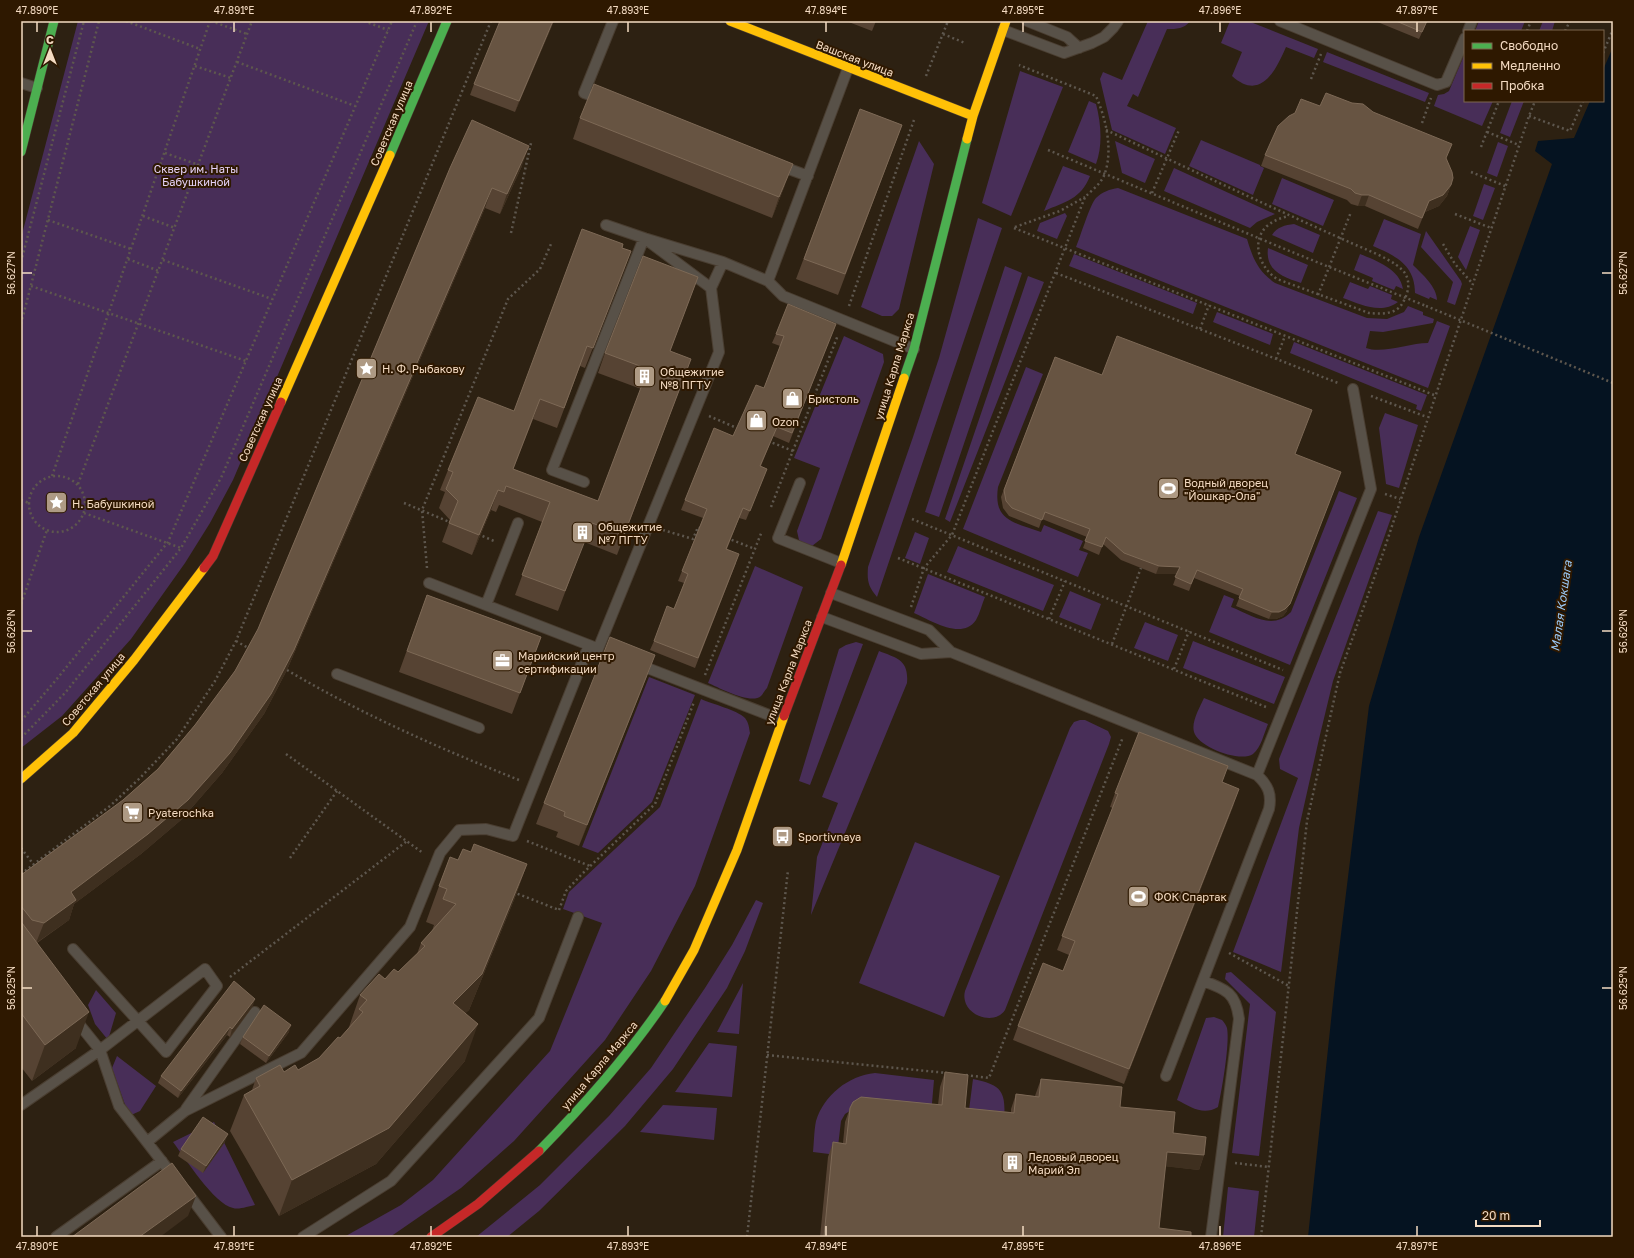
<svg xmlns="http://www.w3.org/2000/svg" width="1634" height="1258" font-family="'Golos Text',sans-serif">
<rect width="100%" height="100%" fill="#2d2112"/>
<path fill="#482e58" d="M78,21H429L233,480L210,523L185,563L131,639L62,716L21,748V238Z
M1148,21H1190C1184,29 1177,29 1167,29L1138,97L1133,94L1127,106L1176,128L1165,154L1112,130L1100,79L1103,72L1122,80Z
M1230,21H1248L1318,49L1314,58L1286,47C1276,70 1261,102 1232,76L1242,52L1221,43Z
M1479,21H1525L1521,31H1475Z
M1543,21H1555L1552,31H1539Z
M1327,52L1429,93L1425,102L1323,62Z
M1465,53V101H1493L1482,126L1434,106L1438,95L1444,94L1449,91Z
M1020,71L1063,87L1011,216L982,203Z
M1089,101L1096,104C1101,123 1103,145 1096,164L1068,152Z
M1512,101H1524L1510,137L1500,133Z
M1201,140L1260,165V166L1264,168L1253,195L1189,166Z
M919,141L934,164L899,309L892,316H882L861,307Z
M1115,141L1155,159L1145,183L1122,173Z
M1498,142L1508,146L1497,177L1487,173Z
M1063,166L1090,176C1081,199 1065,202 1044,211Z
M1174,168L1275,214L1257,222L1250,228L1164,191Z
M1282,178L1334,200L1323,226L1272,204Z
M1484,184L1495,188L1483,220L1473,216Z
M1118,188L1247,239C1253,259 1258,271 1275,283L1367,318L1387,319L1404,312L1408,306L1423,312V315L1434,319L1433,323L1383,332L1370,331L1366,348C1383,354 1409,343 1428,343L1437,321L1450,326L1428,388L1076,247C1080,238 1090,204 1096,198C1102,192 1110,189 1118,188Z
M1065,213L1067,216L1057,239L1037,231L1040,223Z
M978,218L1002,228L877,597C868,586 867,581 868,567L913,437L939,358Z
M1384,219L1421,234L1413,265C1422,274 1437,287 1437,300L1430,297L1429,299L1415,293C1415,265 1396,256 1373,246Z
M1294,224L1320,235L1313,253L1272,235C1277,227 1285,225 1294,224Z
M1470,226L1480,230L1466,270L1458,257Z
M1426,231L1461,281L1462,284L1455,305L1447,302L1453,282L1421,247Z
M1268,248L1308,265L1301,283C1283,277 1265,271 1268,248Z
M1074,254L1197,303L1193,314L1069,266Z
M1360,254C1377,261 1400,269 1403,289L1396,286L1394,290L1372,281L1373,278L1354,270Z
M1005,266L1022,273L939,517L925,512Z
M1028,276L1044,282L950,522L945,519Z
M1350,282L1368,289L1370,286L1392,295L1391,299L1398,302C1381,315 1360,304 1343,298Z
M1217,312L1273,334L1270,345L1213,322Z
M844,336L883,354L884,362L821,539L812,546L805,545L799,540L797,531L820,468L794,458Z
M1294,342L1427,395L1421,411L1416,409L1417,405L1290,353Z
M1026,367L1043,374L998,487C993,522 1015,522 1041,532L1044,525L1083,541L1079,550L1088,553L1078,577L963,529Z
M1385,413L1418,425L1399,488L1386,484L1379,428Z
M1339,491L1357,498L1290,665L1209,632L1224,595L1234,599L1231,607C1252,615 1272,631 1291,612Z
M1378,511L1392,515L1333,681L1319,739L1299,828L1281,972L1233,952L1298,778L1280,769L1279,759Z
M915,532L929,538L920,564L905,558Z
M958,546L1054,585L1043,611L947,572Z
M755,566L803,587L767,688C765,690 763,694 761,696C751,705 720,688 708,683Z
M928,574L985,597C982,604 980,613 976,620C962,641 930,620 914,613Z
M1070,591L1101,604L1091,630L1059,617Z
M1145,622L1178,635L1168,661L1134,648Z
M1193,641L1285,677L1274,704L1183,668Z
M856,642L863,644L810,785L799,781L839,649L846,645Z
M879,651C897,658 909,660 907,683L811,915L817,857L838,803L822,797Z
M649,677L695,695L652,802L598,853L582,847Z
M1204,698L1268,724C1264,733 1261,748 1253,754C1240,763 1198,747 1194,732C1191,722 1200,707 1204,698Z
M701,699C712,704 737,710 745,718C749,723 749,728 750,733L695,886L651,971L605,1040L514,1141L461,1188L390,1237H344L401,1205L433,1180L550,1051L602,923L563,909L569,892L660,807Z
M1080,720H1085L1108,731L1111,737L1109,744L1005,1010C996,1024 972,1018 966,1004C964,999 964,995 965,991L1070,728L1074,722Z
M915,842L1000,876L944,1017L859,983Z
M756,900L763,903L745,951L727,988L673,1069L625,1126L539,1211L507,1237H476L540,1185L609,1116L651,1068L705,988L732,945Z
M1231,972L1276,1012L1259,1156L1232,1153L1250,1004L1225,979L1226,973Z
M743,983L739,1034L717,1032Z
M96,990L116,1013L108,1040L95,1024L88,1005Z
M1214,1017L1222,1020C1224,1022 1226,1025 1227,1028C1230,1043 1222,1090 1218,1107C1203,1116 1191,1107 1177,1100L1206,1018Z
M709,1043L737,1046L732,1097L675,1092Z
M117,1056L156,1086L140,1111L129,1116L112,1068Z
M875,1073L934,1080L931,1115L853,1109L845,1114L841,1121L837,1155L813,1152C814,1143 814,1131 816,1121C824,1095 848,1076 875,1073Z
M973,1079C1003,1085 1006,1092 1004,1122L968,1118Z
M663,1105L717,1108L714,1140L640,1132Z
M214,1122L255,1205C249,1206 239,1210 233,1208C214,1204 185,1158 173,1142Z
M1228,1187L1259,1191L1254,1237H1223Z"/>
<path fill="#051321" d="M1613,47V1237H1308L1335,983L1369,706L1419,537L1552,164L1535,151L1538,141L1574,138L1590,101H1603V70Z"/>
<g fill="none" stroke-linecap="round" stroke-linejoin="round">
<defs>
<path id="lane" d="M1027,21L1067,37L1079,48
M1280,21L1437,85L1446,82L1465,38
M1003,30L1064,53L1092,43L1104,37L1113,28L1118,21
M1468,31L1472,21
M21,83L37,88
M602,99L584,93L613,21
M778,165L808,176
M606,225L644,238L711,288
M768,281L848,68
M584,482L552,470L644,238L723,262L768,281L783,296L914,349
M800,483L778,538L841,563
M429,583L594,647
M831,593L929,630L951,652
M486,605L518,523
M822,617L921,654L951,652L1257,775C1268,785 1272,794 1269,809L1166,1076
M598,649L719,352L711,288L723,262
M637,664L782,720
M337,674L479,728
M1257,775L1371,489L1353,389
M1203,981C1226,989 1236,993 1239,1019L1211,1237
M75,1019L100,1050L119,1106L174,1177
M21,1105L100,1050L205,969L217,986L166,1052L73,949
M186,1109L255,1012
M147,1142L185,1111L301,1053L410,927L440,853L459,830L486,829L513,836L589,645
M186,1191L221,1237
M56,1237L162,1161
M303,1237L391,1181L539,1018L578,917"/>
<path id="fast" d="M21,152L54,21
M390,155L447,21
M904,378L914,349L967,139
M539,1151C585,1104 628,1056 665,1001"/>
<path id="slow" d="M730,21L973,116
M967,139L973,116L1006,21
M281,402L390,155
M841,565L904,378
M21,779L73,733L134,660L204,568
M665,1001L694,950L737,850L784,716"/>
<path id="jam" d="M204,568L213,556L281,402
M784,716L841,565
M431,1237L478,1204L539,1151"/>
</defs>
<use href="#lane" stroke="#4a3e31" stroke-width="12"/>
<use href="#fast" stroke="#4a3e31" stroke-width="10"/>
<use href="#slow" stroke="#4a3e31" stroke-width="10"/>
<use href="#jam" stroke="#4a3e31" stroke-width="10"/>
<path stroke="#5e574e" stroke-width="2.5" stroke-dasharray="2 3" stroke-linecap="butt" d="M126,21L200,49
M211,21L247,34
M364,21L388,30
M1527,31L1531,21
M1565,31L1570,21
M943,34L965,43
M1603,53L1613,29
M237,62L355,106
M195,66L231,78
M926,76L948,21
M1311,79L1321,54
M1529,116L1570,131L1583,101
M1422,123L1431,98
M1106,130C1187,168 1268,206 1349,242C1364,249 1399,261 1406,275C1411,285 1407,296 1402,304C1395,315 1380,314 1369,313L1277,279C1260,268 1250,242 1267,226C1274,220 1281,218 1289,216
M1487,132L1519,145
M1481,147L1499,101
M1048,150L1287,250L1426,306
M165,153L199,165
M1471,172L1505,186
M1152,193L1179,130
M1455,214L1491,228
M143,216L175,228
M48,220L131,249
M1015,227L1060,211L1085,197
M1014,228L1434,395
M511,233L531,143
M1443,244L1455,264L1472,283
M128,259L159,271
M163,260L272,299
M21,262L84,21
M1056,273L1338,383
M31,286L246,361
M1318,295L1351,212
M849,306L914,120
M21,324L99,21
M1200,329L1209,305
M1276,359L1285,336
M1371,396L1427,417
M709,416L739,429
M768,441L793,451
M29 504a28 28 0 1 1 56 0a28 28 0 1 1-56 0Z
M52,476L210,21
M78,484L252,21
M1385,494L1400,499
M21,500L29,503
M404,503L452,523
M771,507L838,335
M84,513L181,548
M912,519L1283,670
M663,530L693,539L698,527L702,529
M478,534L494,541
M727,538L755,549
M898,558L1266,707
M427,568L422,510L508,299L540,269L551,244
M21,604L47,530
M911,607L924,568L952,535L1085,197C1092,190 1102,183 1105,173C1113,149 1106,119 1096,96L1019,65
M1049,619L1065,581
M236,641L250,649
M1112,644L1141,568
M1174,669L1189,631
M287,670C361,714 439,748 519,780
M705,675L762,531
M21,721L56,680L168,542L392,21
M21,738L65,693L181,548L221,478L417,21
M286,754L423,853
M527,841L590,866
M21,848L34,865
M290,858L337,791
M21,874L110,806L140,778L177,739L215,681L236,641L491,21
M513,892L559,910
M559,910L566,891L582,874L655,804L694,702
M1229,953L1289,986
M230,977L407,841
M767,1055L947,1073
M966,1075L989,1078L1123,737
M1235,1163L1269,1167
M747,1237L788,870
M1261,1237L1307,821L1340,673L1382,556L1529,116L1535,101"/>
<use href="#lane" stroke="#585148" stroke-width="10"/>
<use href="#fast" stroke="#4caf50" stroke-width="9"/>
<use href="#slow" stroke="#ffc107" stroke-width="9"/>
<use href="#jam" stroke="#c62828" stroke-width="9"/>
<path stroke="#5e574e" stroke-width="2.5" stroke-dasharray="2 3" stroke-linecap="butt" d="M1426,306L1613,383"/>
</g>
<path fill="#564333" d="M554,21L515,112L470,95L474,84Z
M846,21H876L872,31Z
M1375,21H1427L1419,39Z
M1320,106L1446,158L1451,185L1447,196L1439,206L1425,212L1418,229L1365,206H1358L1351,204L1347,200L1261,166L1265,155Z
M860,109L902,125L838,295L796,279Z
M580,118L785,185L772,218L573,139Z
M522,166L500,214L485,208L287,670L264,714L222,773L181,820L141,854L74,904L69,920L37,943L76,1048L32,1081L21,1067V875L123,800L158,769L195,725L235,671L258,629L450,168Z
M622,248L631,251L585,368L580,366L557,428L533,419L513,469L598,501L641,389L598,373L605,353L698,277L670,351L691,359L617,555L584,542L558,611L515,595L542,522L499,505L496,512L491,510L472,555L442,542L450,520L439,508L445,492L440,490L448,470L514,411Z
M832,333L789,443L773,436L761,466L767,469L746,520L739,518L727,549L736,563L695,668L650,650L654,641L674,609L684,583L678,581L703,518L681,510L685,500L733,436L764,388L780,346L772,343L776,334Z
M1055,357L1295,454L1287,611L1283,616L1276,619H1269L1236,606L1240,596L1194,578L1189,591L1173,585L1177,574H1156L1121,560L1103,544L1099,555L1083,548L1087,537L1042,519L1039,528L1009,516L1003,508L1001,497Z
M427,595L541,637L512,714L399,672Z
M647,676L579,846L556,837L558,832L536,824L544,803Z
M1222,782L1234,804L1124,1084L1013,1040L1018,1026L1063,971L1069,955L1057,950L1113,808L1110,807L1115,793Z
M471,852L527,864L514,900L469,1010L465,1013V1061L376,1164L279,1216L230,1131L244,1095L252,1090L256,1078L284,1072L298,1070L319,1058L340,1038L348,1030L360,995L385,979L398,972L417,954L421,943L432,931L434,925L426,922L439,886L458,860Z
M253,1006L230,1037L227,1035L178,1098L158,1083L161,1076Z
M289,1032L266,1063L240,1044L243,1037Z
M945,1072L965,1108L1011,1112V1109L1016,1094L1035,1096L1036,1093L1041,1079L1120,1107L1173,1133L1204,1155L1199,1170L1165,1166L1159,1228L1191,1237H820L828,1157L833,1142L843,1143L845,1122L850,1108L938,1105L940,1087Z
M225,1142L203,1173L178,1156L181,1149Z"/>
<path fill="#3e2f1f" d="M553,21H554L515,112L519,101Z
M529,146L522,166L500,214L507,194Z
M793,164L785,185L772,218L779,197Z
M1451,185L1447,196L1439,206L1425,212L1418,229L1429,201Z
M492,188L485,208L287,670L264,714L222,773L181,820L141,854L74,904L69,920L36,943L44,923L71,892L271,694Z
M1362,195H1369L1365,206H1358Z
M631,251L624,271L585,368L593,348Z
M540,399L533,419L506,489L513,469Z
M1341,472L1287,611L1283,616L1276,619H1269L1272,612Z
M498,490L491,510L472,555L479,535Z
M1159,566L1180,567L1177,574H1156Z
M655,655L647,676L579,846L587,825Z
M1239,789L1234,804L1124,1084L1129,1069Z
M527,864L514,900L469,1010L440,1039L453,1003Z
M255,999L253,1006L230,1037L232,1029Z
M89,1012L76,1048L32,1081L45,1045Z
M478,1024L465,1061L376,1164L279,1216L292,1180Z
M291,1025L289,1032L266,1063L269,1056Z
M230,1027L227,1035L178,1098L181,1091Z
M228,1134L225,1142L203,1173L206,1166Z
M1167,1152L1204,1155L1199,1170L1162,1166Z
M196,1196L188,1216L160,1237H139Z"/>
<path fill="#675442" stroke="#7d6956" d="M500,21H553L519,101L474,84Z
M1396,21H1427L1422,32Z
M594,84L793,164L779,197L580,118Z
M1326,93L1352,103L1363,104L1373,112L1452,144L1446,158L1452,172L1453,178L1451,185L1443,195L1429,201L1422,218L1369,195H1362L1355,193L1351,189L1265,155L1278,126L1289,116L1295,113L1301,99L1320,106Z
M860,109L902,125L845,274L804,259Z
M472,120L529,146L507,194L492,188L294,650L271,694L230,753L188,800L148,834L71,892L76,900L44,923L32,920L21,906V875L123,800L158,769L195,725L235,671L258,629L450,168Z
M582,229L623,244L622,248L631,251L593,348L587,346L564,408L540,399L513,469L598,501L648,369L605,353L643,256L698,277L670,351L691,359L624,535L592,523L565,591L522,575L550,502L506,486L504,492L498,490L479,535L449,523L458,501L446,489L453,472L448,470L478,397L514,411Z
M788,304L836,324L792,433L777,427L760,466L767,469L750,511L743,508L726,549L739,554L698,658L654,641L667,606L674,609L688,574L682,571L707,509L685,500L714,428L733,436L756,385L764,388L784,336L776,334Z
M1117,336L1312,410L1295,454L1341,472L1290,604L1285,609L1279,612H1272L1239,598L1243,589L1197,570L1191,584L1175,577L1180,567L1159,566L1124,553L1106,537L1102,547L1085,541L1090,529L1045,512L1042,520L1012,508L1006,501L1004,490L1055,357L1102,375Z
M427,595L541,637L520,693L407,651Z
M610,637L655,655L587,825L564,816L565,812L544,803Z
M1139,732L1228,766L1222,782L1239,789L1129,1069L1018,1026L1043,963L1063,971L1075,941L1062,936L1118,794L1115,793Z
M474,844L527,864L482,974L453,1003L478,1024L389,1128L292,1180L244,1095L260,1086L256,1078L280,1065L284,1072L295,1065L298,1070L319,1058L338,1037L340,1038L363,1012L359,1009L367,1000L360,995L379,974L385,979L394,969L398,972L425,946L421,943L456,904L443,899L447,889L439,886L450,857L458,860L463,849L471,852Z
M22,923L89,1012L45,1045L21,1013V924Z
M234,981L255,999L232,1029L230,1027L181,1091L161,1076Z
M264,1005L291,1025L269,1056L243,1037Z
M945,1072L968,1075L965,1108L1014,1113L1016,1094L1039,1097L1041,1079L1122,1087L1120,1107L1175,1112L1173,1133L1206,1137L1204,1155L1167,1152L1159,1228L1191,1232V1237H824L833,1142L846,1144L850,1108L853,1102L861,1097L942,1105Z
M203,1117L228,1134L206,1166L181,1149Z
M172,1163L196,1196L139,1237H72Z"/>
<path fill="none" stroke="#f4dbc2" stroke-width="1.5" d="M37,22V32M234,22V32M431,22V32M628,22V32M826,22V32M1023,22V32M1220,22V32M1417,22V32M22,273H32M1602,273H1612M22,631H32M1602,631H1612M22,988H32M1602,988H1612M37,1226V1236M234,1226V1236M431,1226V1236M628,1226V1236M826,1226V1236M1023,1226V1236M1220,1226V1236M1417,1226V1236"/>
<defs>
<symbol id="sight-square" viewBox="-11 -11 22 22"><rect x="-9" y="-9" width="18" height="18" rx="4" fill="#ae9a84" stroke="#2e1800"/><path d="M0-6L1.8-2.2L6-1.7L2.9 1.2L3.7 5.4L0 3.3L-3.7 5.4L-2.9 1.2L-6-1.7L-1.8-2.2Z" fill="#fff"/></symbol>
<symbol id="building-square" viewBox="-11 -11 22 22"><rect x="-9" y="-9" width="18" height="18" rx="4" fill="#ae9a84" stroke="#2e1800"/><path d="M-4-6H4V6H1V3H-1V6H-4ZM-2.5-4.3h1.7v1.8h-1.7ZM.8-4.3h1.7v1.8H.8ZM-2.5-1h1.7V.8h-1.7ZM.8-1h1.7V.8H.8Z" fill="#fff"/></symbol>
<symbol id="shop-square" viewBox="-11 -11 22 22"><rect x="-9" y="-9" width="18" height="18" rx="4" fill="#ae9a84" stroke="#2e1800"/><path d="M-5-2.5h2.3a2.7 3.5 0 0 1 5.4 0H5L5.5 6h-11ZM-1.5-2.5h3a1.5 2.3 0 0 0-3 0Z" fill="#fff"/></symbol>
<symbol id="stadium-square" viewBox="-11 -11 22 22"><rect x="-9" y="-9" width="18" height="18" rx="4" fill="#ae9a84" stroke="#2e1800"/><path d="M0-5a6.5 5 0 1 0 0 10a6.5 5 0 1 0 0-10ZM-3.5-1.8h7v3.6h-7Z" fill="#fff"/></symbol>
<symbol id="office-square" viewBox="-11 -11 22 22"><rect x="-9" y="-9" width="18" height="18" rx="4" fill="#ae9a84" stroke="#2e1800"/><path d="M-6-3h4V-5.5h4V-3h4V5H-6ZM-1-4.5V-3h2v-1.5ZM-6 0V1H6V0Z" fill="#fff"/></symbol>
<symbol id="supermarket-square" viewBox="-11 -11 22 22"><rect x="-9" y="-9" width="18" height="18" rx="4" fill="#ae9a84" stroke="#2e1800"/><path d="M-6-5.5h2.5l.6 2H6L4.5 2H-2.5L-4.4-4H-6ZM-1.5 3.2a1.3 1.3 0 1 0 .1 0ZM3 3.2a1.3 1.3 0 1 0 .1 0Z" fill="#fff"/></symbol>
<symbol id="bus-square" viewBox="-11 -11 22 22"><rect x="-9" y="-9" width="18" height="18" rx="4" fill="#ae9a84" stroke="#2e1800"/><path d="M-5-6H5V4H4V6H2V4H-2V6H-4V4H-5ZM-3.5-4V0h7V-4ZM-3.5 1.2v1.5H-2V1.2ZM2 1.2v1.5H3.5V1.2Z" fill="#fff"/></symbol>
</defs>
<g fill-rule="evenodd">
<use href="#sight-square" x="354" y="356" width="25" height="25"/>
<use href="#building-square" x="632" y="364" width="25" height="25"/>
<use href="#shop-square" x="780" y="386" width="25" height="25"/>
<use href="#shop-square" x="744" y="408" width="25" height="25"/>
<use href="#stadium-square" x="1156" y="476" width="25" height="25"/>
<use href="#sight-square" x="44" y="490" width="25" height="25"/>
<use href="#building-square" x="570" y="520" width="25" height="25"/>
<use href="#office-square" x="490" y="648" width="25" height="25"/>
<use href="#supermarket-square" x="120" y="800" width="25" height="25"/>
<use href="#bus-square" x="770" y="824" width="25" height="25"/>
<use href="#stadium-square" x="1126" y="884" width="25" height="25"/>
<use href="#building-square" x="1000" y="1150" width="25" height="25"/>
</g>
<g text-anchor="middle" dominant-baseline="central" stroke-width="4" stroke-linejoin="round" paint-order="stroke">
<g font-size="11" fill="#f4dbc2" stroke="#2e1800">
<text transform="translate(855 58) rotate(21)">Вашская улица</text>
<text transform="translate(391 123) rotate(-67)">Советская улица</text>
<text transform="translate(894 366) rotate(-73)">улица Карла Маркса</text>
<text transform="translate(260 419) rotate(-66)">Советская улица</text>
<text transform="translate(788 672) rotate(-69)">улица Карла Маркса</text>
<text transform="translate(93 689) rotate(-50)">Советская улица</text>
<text transform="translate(599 1065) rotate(-50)">улица Карла Маркса</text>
</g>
<g font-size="11" fill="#e6d3f9" stroke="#2e1800">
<text x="196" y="168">Сквер им. Наты<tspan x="196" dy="13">Бабушкиной</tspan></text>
</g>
<g font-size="11" fill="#f4dbc2" stroke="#2e1800" text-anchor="start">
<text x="382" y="368">Н. Ф. Рыбакову</text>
<text x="660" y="371">Общежитие<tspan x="660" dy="13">№8 ПГТУ</tspan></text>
<text x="808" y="398">Бристоль</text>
<text x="772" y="421">Ozon</text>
<text x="1184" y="482">Водный дворец<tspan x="1184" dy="13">"Йошкар-Ола"</tspan></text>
<text x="72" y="503">Н. Бабушкиной</text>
<text x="598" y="526">Общежитие<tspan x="598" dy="13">№7 ПГТУ</tspan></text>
<text x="518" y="655">Марийский центр<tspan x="518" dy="13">сертификации</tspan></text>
<text x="148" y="812">Pyaterochka</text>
<text x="798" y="836">Sportivnaya</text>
<text x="1154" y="896">ФОК Спартак</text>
<text x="1028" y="1156">Ледовый дворец<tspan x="1028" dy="13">Марий Эл</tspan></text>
</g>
<g font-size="12" font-style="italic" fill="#9cccfa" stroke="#2e1800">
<text transform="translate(1561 606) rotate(-82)">Малая Кокшага</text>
</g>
</g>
<rect width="1634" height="1258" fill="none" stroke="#2e1800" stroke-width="44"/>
<rect x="1464" y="30" width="140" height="72" fill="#2e1800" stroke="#7d664e"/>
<rect x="1472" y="43" width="20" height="6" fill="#4caf50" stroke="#7d664e"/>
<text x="1500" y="50" font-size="12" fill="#f4dbc2">Свободно</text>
<rect x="1472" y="63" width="20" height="6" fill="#ffc107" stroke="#7d664e"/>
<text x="1500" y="70" font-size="12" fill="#f4dbc2">Медленно</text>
<rect x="1472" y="83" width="20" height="6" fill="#c62828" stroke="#7d664e"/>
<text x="1500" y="90" font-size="12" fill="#f4dbc2">Пробка</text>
<g transform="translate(50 50)" stroke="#2e1800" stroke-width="3" paint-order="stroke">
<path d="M0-3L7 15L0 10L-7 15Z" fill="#f4dbc2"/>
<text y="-6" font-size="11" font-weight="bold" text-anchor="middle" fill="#f4dbc2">С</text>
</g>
<path d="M1476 1220v6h64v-6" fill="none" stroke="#f4dbc2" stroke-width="2"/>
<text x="1482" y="1220" font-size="12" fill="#f4dbc2" stroke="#2e1800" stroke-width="3" paint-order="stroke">20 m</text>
<rect x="22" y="22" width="1590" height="1214" fill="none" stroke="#f4dbc2" stroke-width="1.5"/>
<g font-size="10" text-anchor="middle" fill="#f4dbc2">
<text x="37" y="14">47.890°E</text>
<text x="234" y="14">47.891°E</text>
<text x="431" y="14">47.892°E</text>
<text x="628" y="14">47.893°E</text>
<text x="826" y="14">47.894°E</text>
<text x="1023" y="14">47.895°E</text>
<text x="1220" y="14">47.896°E</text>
<text x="1417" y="14">47.897°E</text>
<text transform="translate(11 273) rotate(-90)" y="4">56.627°N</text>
<text transform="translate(1623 273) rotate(-90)" y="4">56.627°N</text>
<text transform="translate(11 631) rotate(-90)" y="4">56.626°N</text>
<text transform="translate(1623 631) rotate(-90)" y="4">56.626°N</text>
<text transform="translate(11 988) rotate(-90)" y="4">56.625°N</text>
<text transform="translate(1623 988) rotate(-90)" y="4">56.625°N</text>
<text x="37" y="1250">47.890°E</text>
<text x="234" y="1250">47.891°E</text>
<text x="431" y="1250">47.892°E</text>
<text x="628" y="1250">47.893°E</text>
<text x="826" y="1250">47.894°E</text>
<text x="1023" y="1250">47.895°E</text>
<text x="1220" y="1250">47.896°E</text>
<text x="1417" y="1250">47.897°E</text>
</g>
</svg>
